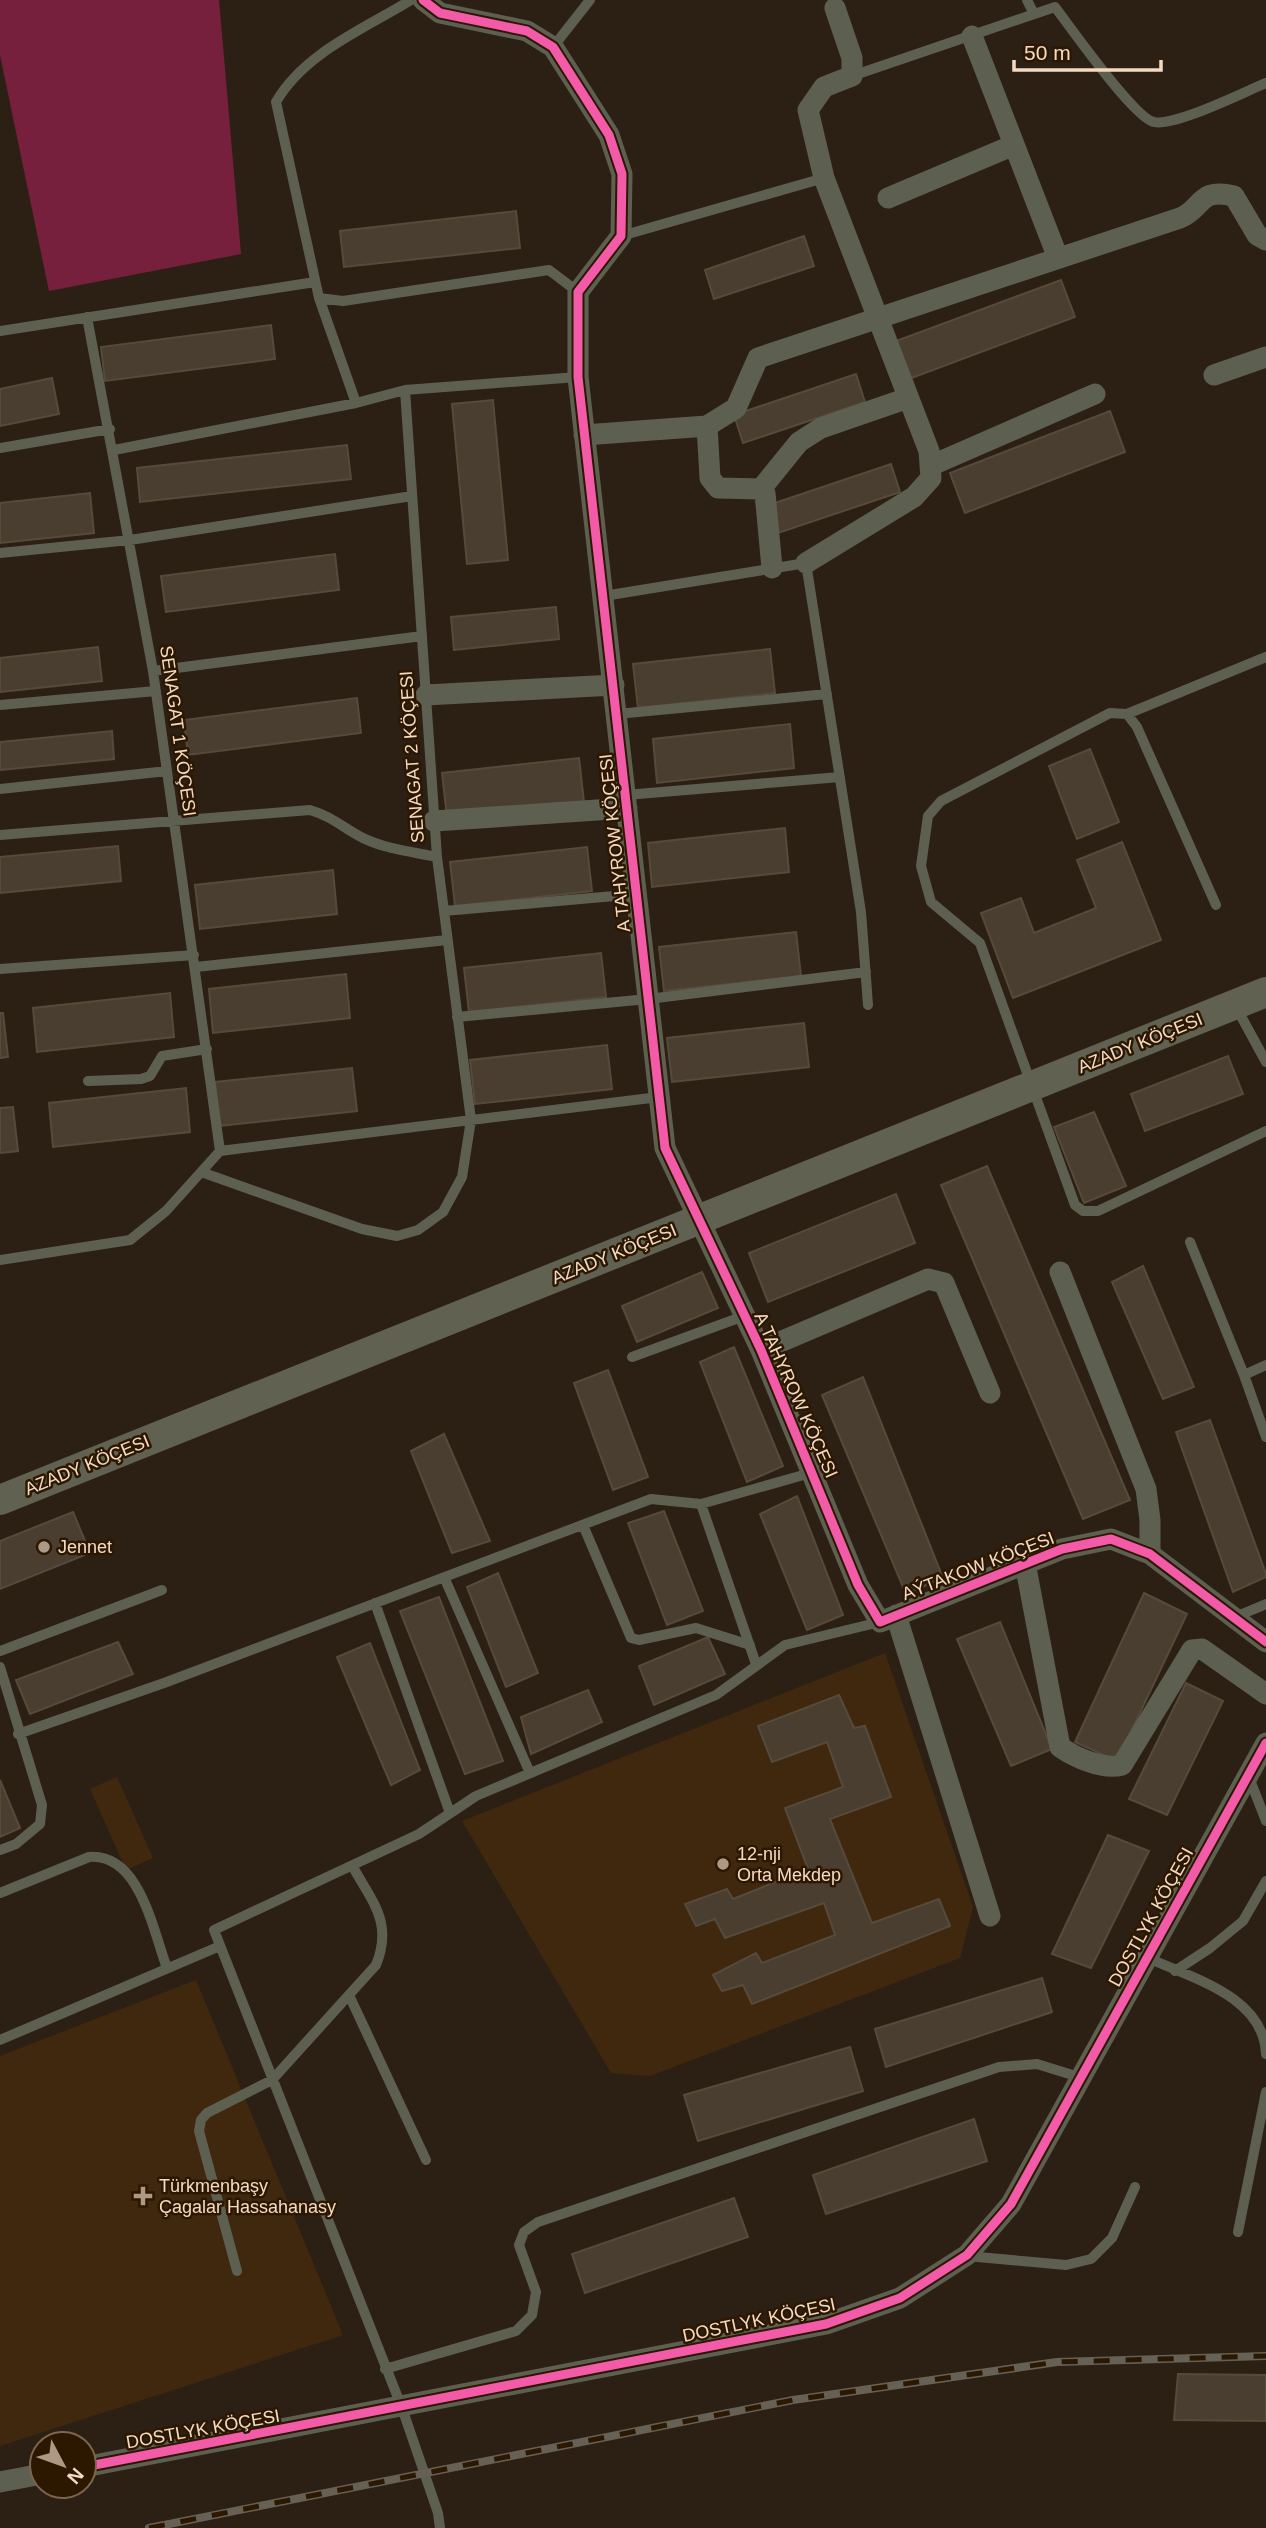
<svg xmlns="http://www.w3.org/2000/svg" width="1266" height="2528" font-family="Arial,sans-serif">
<rect width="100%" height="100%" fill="#2c2014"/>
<path fill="#40280f" d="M885,1653L973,1907L960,1958L650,2076L611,2073L462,1821Z
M117,1777L153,1858L126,1870L90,1789Z
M196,1980L343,2335L0,2446V2056Z"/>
<path fill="#76203d" d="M0,0H219L241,254L49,291L0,55Z"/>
<path fill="#493e30" stroke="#564b3b" stroke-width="2" d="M516,211L520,248L344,267L340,231Z
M804,236L814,266L714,299L705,270Z
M1061,280L1075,317L909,379L896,341Z
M271,325L275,359L105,381L101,347Z
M856,374L865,402L743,443L734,415Z
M52,378L59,414L0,426V389Z
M493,400L508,560L467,564L452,404Z
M1110,411L1125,452L965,513L950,473Z
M347,445L351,479L140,502L137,468Z
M891,464L900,492L778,533L769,505Z
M90,493L94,533L0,543V503Z
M335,554L339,590L166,612L161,576Z
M556,607L559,639L454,650L451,617Z
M98,647L102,681L0,692V658Z
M770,649L775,693L638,708L633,664Z
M357,698L361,733L188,755L184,720Z
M790,724L794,768L657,783L653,739Z
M112,731L114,759L0,770V742Z
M1090,749L1119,822L1077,839L1049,766Z
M579,758L584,802L447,817L442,773Z
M785,828L789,872L652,887L648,843Z
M1122,842L1161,940L1013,998L981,913L1021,898L1034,933L1096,908L1077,860Z
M118,846L121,881L0,893V857Z
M587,847L592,891L455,906L450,862Z
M333,870L337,914L200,929L195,885Z
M796,932L801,976L664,991L659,947Z
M601,953L606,997L469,1012L464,968Z
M346,974L350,1018L213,1033L209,989Z
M170,993L174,1037L37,1052L33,1008Z
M0,1013H3L8,1057L0,1058Z
M804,1023L809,1067L672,1082L667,1038Z
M607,1045L612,1089L475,1104L470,1060Z
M1228,1056L1243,1094L1145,1131L1131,1094Z
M352,1068L357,1111L220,1126L215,1082Z
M186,1088L190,1132L53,1147L49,1103Z
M13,1107L18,1151L0,1153V1108Z
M1094,1112L1126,1186L1084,1203L1054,1127Z
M987,1166L1130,1500L1083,1519L941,1185Z
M896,1194L915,1243L768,1302L749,1253Z
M1143,1266L1194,1387L1163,1399L1112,1282Z
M702,1272L718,1308L637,1342L622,1306Z
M734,1347L783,1466L747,1482L700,1362Z
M608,1370L648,1477L613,1490L574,1383Z
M863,1377L943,1578L906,1594L822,1395Z
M1210,1420L1266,1574V1577L1233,1592L1176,1432Z
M444,1434L490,1541L452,1553L411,1451Z
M797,1496L843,1615L807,1630L760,1514Z
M664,1511L703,1611L667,1625L628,1523Z
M73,1512L90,1553L0,1589V1541Z
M498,1573L538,1673L506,1687L467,1587Z
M1144,1593L1187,1614L1117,1761L1075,1742Z
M439,1597L503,1761L465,1774L400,1611Z
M1000,1622L1052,1749L1011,1766L957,1639Z
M708,1637L725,1674L654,1705L639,1666Z
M118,1642L133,1674L30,1714L16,1680Z
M370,1643L420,1770L391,1785L337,1657Z
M1186,1683L1223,1701L1167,1815L1129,1799Z
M588,1690L602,1722L531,1754L521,1717Z
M839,1695L854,1728L865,1726L891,1797L830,1819L872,1923L939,1899L950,1926L752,2004L743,1985L722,1991L713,1975L756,1953L762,1963L835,1935L824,1903L725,1938L715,1919L696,1926L685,1904L727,1889L733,1899L808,1869L785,1808L843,1787L827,1742L772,1762L758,1726Z
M0,1780L20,1828L0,1837Z
M1108,1835L1149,1851L1091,1968L1052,1954Z
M1042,1978L1052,2012L886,2067L875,2029Z
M850,2047L863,2091L698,2141L684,2095Z
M974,2119L987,2161L826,2214L813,2175Z
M734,2198L748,2237L585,2293L572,2254Z
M1178,2374L1266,2375V2421L1174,2420Z"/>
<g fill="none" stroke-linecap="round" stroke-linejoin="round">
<path stroke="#5d6051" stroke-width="10" d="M411,0C364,29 304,53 276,102L319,298L343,301L549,270L578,292
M1027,0L1034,14
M553,47L590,0
M852,76L1055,7C1071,28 1134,118 1154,122C1174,127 1244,92 1266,83
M621,236L824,178
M319,298L356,403
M87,317L153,671L220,1151
M0,331L315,282
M0,448L110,429
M114,450L356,403L405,390L578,377
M0,553L130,540L412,496
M604,596L806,563L861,912L868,1005
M153,671L422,636
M0,705L156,691
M617,714L827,694
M1127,714L1266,657
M0,789L167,771
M626,795L840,777
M0,835L310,810C333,817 342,827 363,838C385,849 413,852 437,857
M1216,905L1137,727L1127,714L1110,713L941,801L928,816L921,866L931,902L980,943L1075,1205L1083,1211H1098L1266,1131
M444,911L637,894
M196,967L447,940
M0,969L194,955
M1236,1007L1266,1062
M457,1017L648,999L866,972
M88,1081L141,1079L150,1076L162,1056L207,1049
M204,1173L362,1229L397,1236L418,1230L443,1212L462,1177L471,1120L437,857L405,390
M1190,1242L1244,1375
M0,1260L130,1240L166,1211L220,1151L659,1097
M632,1357L744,1316
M1266,1365L1244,1375L1266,1437
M701,1504L756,1664
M583,1525L631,1638L639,1640L696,1628L750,1645
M444,1577L530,1773
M375,1603L450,1813
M1235,1617L1266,1604
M0,1651L162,1590
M0,1667L42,1805L40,1824L16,1844L0,1850
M18,1734L164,1683L651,1499L701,1504L814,1472
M1248,1775L1266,1821
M0,1893L89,1857C140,1853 153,1931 167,1968
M1146,1957C1191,1978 1264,1996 1266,2054
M1175,1971L1210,1948L1243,1921L1266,1881
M349,1995L426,2160
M0,2040L220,1946
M1238,2232L1266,2092
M967,2256L1066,2265L1091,2259L1112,2238L1135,2187
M237,2271L199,2131L201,2120L207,2113L272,2080L376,1965C393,1923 373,1903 353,1867
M385,2369L516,2331L532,2315L536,2292L519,2245L524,2232L538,2222L999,2067L1037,2064L1079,2077
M440,2528L438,2513L402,2408L214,1930L419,1834L476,1796L716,1695L785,1645L880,1622"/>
<path stroke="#5d6051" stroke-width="21" d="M423,0L440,13L527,31L553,47L609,135L622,174L621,236L578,292V377L665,1148L761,1350L858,1585L880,1622L1062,1549L1111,1539L1150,1554L1266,1642
M972,36L1058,258
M888,198L1014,145
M1214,375L1266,357
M707,426L710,478L718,488L761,489L765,493L772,568
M584,435L707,426L736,408L758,358L1180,218C1203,209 1198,187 1234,196L1257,235L1266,240
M930,466L1095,394
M761,489L799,442L821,428L908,398
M806,563L914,497L931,478L929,451L824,178L808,110L824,87L852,76V58L835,8
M426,695L614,685
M434,821L627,808
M1060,1272L1146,1489L1150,1520V1554
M761,1350L928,1279L944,1283L990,1393
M1025,1563L1060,1747C1076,1758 1103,1770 1122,1765L1192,1650L1202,1649L1266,1694
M896,1615L990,1916
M84,2467L826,2324L900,2298L967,2255L1011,2204L1266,1743
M0,2482L42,2474"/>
<path stroke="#606150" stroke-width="30" d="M0,1500L1266,992"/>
<defs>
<path id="rail" d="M149,2528L793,2400L1057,2362L1266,2356"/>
</defs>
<use href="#rail" stroke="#676155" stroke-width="8"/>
<use href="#rail" stroke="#2c1701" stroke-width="5" stroke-dasharray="16" stroke-linecap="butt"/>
<defs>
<path id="cycleway" d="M423,0L440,13L527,31L553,47L609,135L622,174L621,236L578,292V377L665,1148L761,1350L858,1585L880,1622L1062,1549L1111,1539L1150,1554L1266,1642
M84,2467L826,2324L900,2298L967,2255L1011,2204L1266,1743"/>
</defs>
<use href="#cycleway" stroke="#2c1701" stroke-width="13"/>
<use href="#cycleway" stroke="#f35aa7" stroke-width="9"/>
</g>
<g fill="#ae9986" stroke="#2c1701" stroke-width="2.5">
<circle cx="44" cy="1547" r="7"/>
<circle cx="723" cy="1864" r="7"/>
<path d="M139.5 2185.5h7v7h7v7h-7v7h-7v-7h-7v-7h7z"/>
</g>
<g text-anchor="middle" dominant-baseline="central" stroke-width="5" stroke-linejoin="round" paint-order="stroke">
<g font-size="18" fill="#f4dac4" stroke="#2c1701">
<text transform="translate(178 731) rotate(82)">SENAGAT 1 KÖÇESI</text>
<text transform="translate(412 757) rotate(-94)">SENAGAT 2 KÖÇESI</text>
<text transform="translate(615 843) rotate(-96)">A TAHYROW KÖÇESI</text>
<text transform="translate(1140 1043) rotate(-22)">AZADY KÖÇESI</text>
<text transform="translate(614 1254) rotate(-22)">AZADY KÖÇESI</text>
<text transform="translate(796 1395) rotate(66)">A TAHYROW KÖÇESI</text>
<text transform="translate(87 1465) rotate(-22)">AZADY KÖÇESI</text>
<text transform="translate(978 1566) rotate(-21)">AÝTAKOW KÖÇESI</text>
<text transform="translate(1151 1917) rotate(-61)">DOSTLYK KÖÇESI</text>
<text transform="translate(759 2320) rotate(-12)">DOSTLYK KÖÇESI</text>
<text transform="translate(203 2429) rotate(-10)">DOSTLYK KÖÇESI</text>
</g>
<g font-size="18" fill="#f4dac4" stroke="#2c1701" text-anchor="start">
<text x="58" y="1547">Jennet</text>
<text x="737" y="1854">12-nji<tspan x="737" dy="21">Orta Mekdep</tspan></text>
<text x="159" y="2186">Türkmenbaşy<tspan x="159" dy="21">Çagalar Hassahanasy</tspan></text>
</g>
</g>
<g transform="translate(63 2465) rotate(131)"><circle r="33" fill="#2c1701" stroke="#7c654f" stroke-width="2"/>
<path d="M0-5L12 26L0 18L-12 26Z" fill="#ae9986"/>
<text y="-10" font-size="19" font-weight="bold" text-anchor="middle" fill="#f4dac4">N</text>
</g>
<path d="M1014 60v10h147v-10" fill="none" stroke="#f4dac4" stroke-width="3.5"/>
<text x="1024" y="60" font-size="21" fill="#f4dac4" stroke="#2c1701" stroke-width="5" paint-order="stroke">50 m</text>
</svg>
